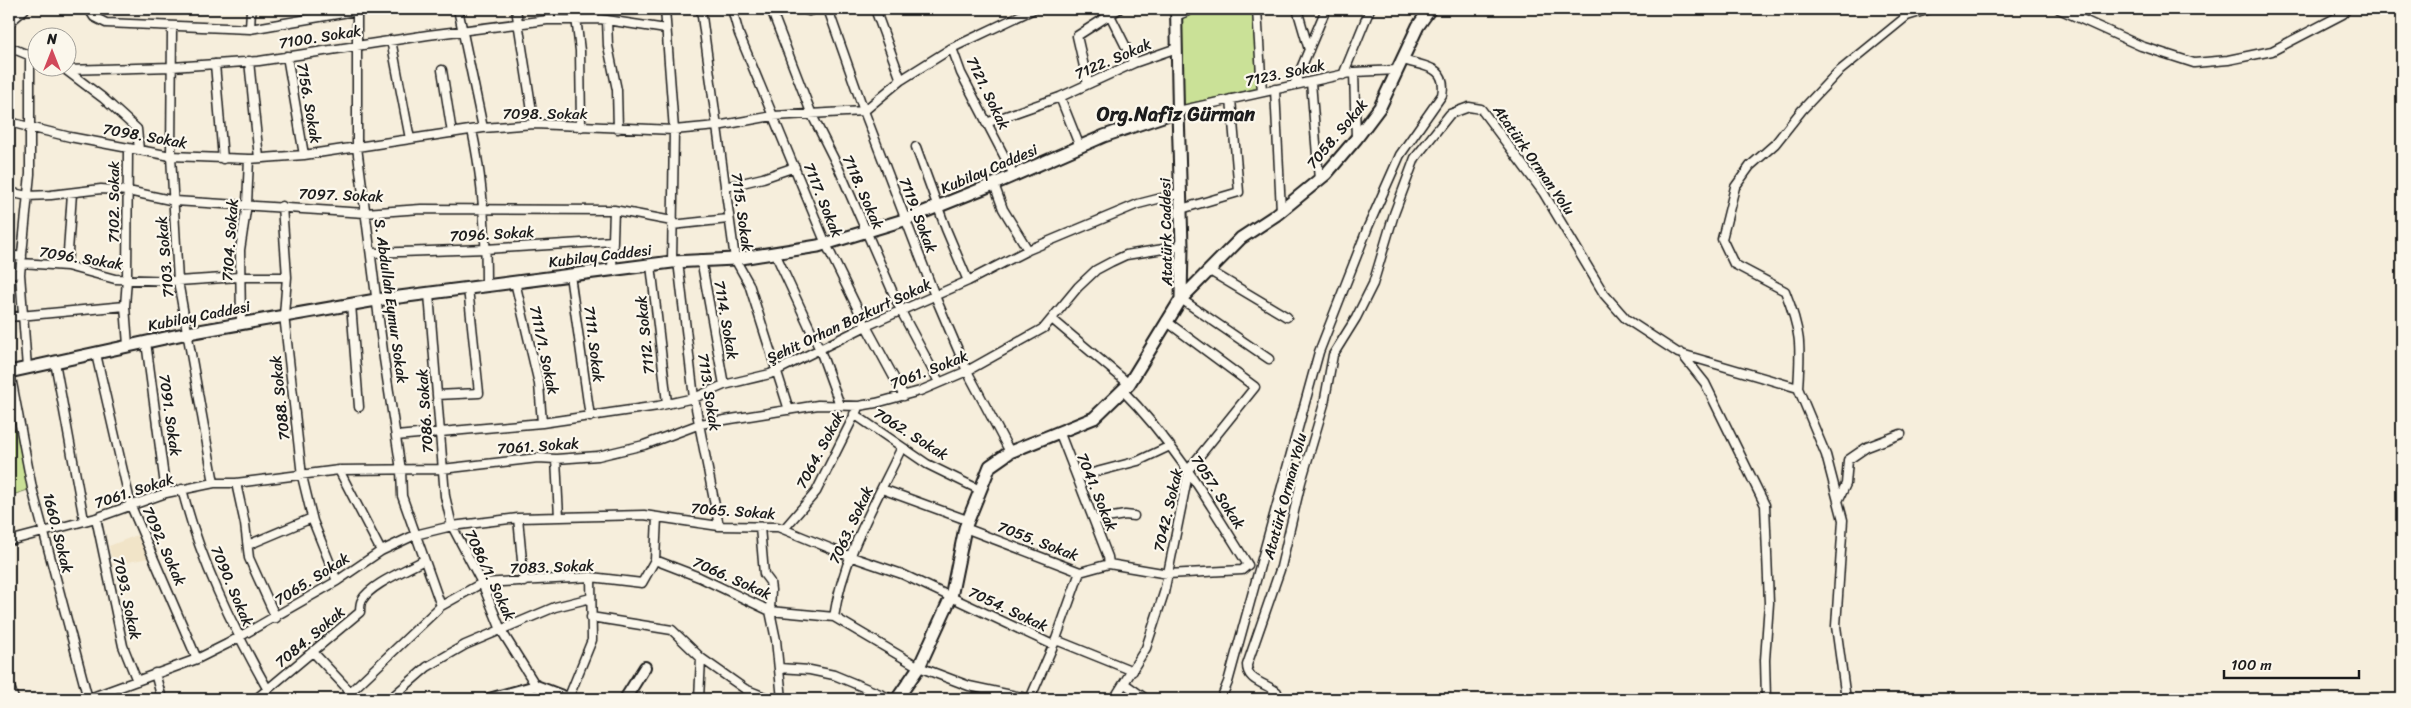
<svg xmlns="http://www.w3.org/2000/svg" width="2411" height="708" font-family="Sriracha,sans-serif">
<rect width="100%" height="100%" fill="#f6eedc"/>
<filter id="ink" filterUnits="userSpaceOnUse"><feTurbulence type="fractalNoise" baseFrequency=".02" numOctaves="2"/><feDisplacementMap in="SourceGraphic" scale="10" xChannelSelector="R" yChannelSelector="G"/><feConvolveMatrix kernelMatrix="1 2 1 2 8 2 1 2 1" color-interpolation-filters="sRGB"/></filter>
<g filter="url(#ink)">
<path fill="#f1e4c8" d="M137,535L149,558L113,565L109,546Z"/>
<path fill="#cae197" stroke="#737e5a" d="M1199,9H1252L1258,88L1183,105L1181,16Z
M16,429L28,490L9,496V430Z"/>
<g fill="none" stroke-linecap="round" stroke-linejoin="round">
<defs>
<path id="minor" d="M89,9L94,17L106,23L250,29L366,9
M357,9V147L384,359L401,470L402,496L441,606
M458,9L483,128
M516,9L534,124
M575,9L580,51L581,127
M665,9L674,130L672,262
M701,9L735,259L749,284L789,410
M732,9L739,34L826,244L866,326L904,396
M771,9L812,115L839,169L901,311L939,382
M803,9L809,11L816,9
M828,9L864,111L935,296L967,371L1010,452
M875,9L901,80
M1257,9L1262,92
M1297,9L1309,50
M2059,9L2141,46L2194,63L2228,60L2272,51L2343,14L2347,9
M1110,15L1134,63
M1176,16L1193,9
M607,20L608,46L617,90L618,129
M9,23L25,9
M172,27L171,156L178,281L214,483
M250,29L251,9
M391,40L410,139
M9,47L38,59
M952,48L961,73L1014,175
M287,56L304,155
M249,61L259,158
M215,64L223,159
M59,68L66,70L103,98L137,129L139,150
M66,70L172,67L259,61L428,35L547,20L600,19L666,29
M442,70L452,133
M1354,72L1356,138
M1343,75L1370,9
M1311,82L1319,180
M1088,84L1077,36L1119,9
M1294,85L1326,9
M1275,89L1281,211
M1060,97L1080,147
M1178,111L1354,72L1398,70
M9,122L70,137L171,156L249,159L304,155L483,128L534,124L674,130L717,126L773,116L864,111L901,80L952,48L1034,9
M986,123L1060,97L1134,63L1177,48
M472,130C483,180 486,235 486,286
M916,147L946,229L968,281
M128,148L127,279L125,306L128,345
M994,184L1003,209L1028,250
M725,187L763,178L795,167
M9,192L27,196L51,195L101,189L128,191L175,201L365,213L421,209L614,210L672,221
M282,206L287,277L284,315L302,476L313,521L337,581
M1181,209L1239,192L1231,99
M672,225L728,219
M372,253L486,249L613,241
M775,253L820,350L840,405
M9,255L22,257
M701,259L724,385
M678,261L694,398L719,526
M21,263L67,266L115,279L178,281L239,277H287
M651,265L667,403
M67,266L72,193
M612,270L614,210
M1210,271L1287,317
M9,272L20,274
M570,275L590,417
M515,282L539,384L542,423
M429,294L445,496L452,526L482,583L501,630L536,686
M1181,299L1269,359
M351,304L359,407
M9,317L125,306
M1052,319L1129,384
M241,324L240,250L247,204L249,159
M146,342L166,493
M1681,353L1705,383L1765,505L1769,603L1765,660L1766,699
M96,354L131,506L197,659
M55,362L84,520
M27,368L20,274L30,174V56
M10,372L32,488L88,699
M1798,388C1801,345 1801,331 1785,291L1734,264L1722,239L1735,187L1750,166L1775,144L1802,110L1837,73L1907,16L1930,9
M1122,390C1174,442 1210,504 1248,565
M437,395L479,393L468,288
M854,414L927,464L980,490
M1059,431L1108,557L1109,564
M396,436L542,423L658,406L694,398L724,385L770,374L866,326L968,281L1028,250L1138,204L1181,193
M556,459L559,517
M339,470L381,551
M1077,477L1138,461L1170,446
M236,483L245,524L249,558L276,618
M182,489C200,560 232,626 268,690
M882,489L967,520
M1838,501L1846,484L1848,460L1867,447L1901,434
M657,517L655,560L699,577L770,611L834,617L919,667L969,686L1031,699
M96,518L123,646L137,681
M518,518L524,582
M1094,520L1125,515L1134,516
M760,527L764,574L770,582L771,590L770,611L776,640L782,699
M965,528L1080,572L1109,564L1168,574L1242,570L1248,565
M784,529L816,492L857,410
M9,541L96,518L166,493L214,483H236L339,470L442,469L538,458L556,459L598,456L644,445L700,424L818,405L859,406L876,403L920,391L967,371L1044,328L1078,287L1096,270L1111,262L1126,255L1182,246
M248,545L312,518
M591,617L672,630L701,658L745,689L770,699
M834,617C843,556 876,502 902,447
M1056,640L1133,671
M313,652L357,699
M779,668L810,670L834,675L892,699
M155,673L162,699
M9,684L14,699
M1125,684L1146,699
M87,699L197,659L227,644L337,581L381,551L415,535L452,526L518,518L644,515L719,526L778,527L849,556L902,574L1053,645
M256,699L360,612C360,609 360,603 362,600C371,584 407,570 424,560
M343,699L441,606L482,583L591,577L642,583L655,560
M390,699L427,667L465,645L555,607L591,598
M568,699L592,640L591,577
M699,699L701,658
M1030,699L1056,639L1080,572
M1114,699L1146,648L1164,593L1189,469L1255,387L1166,321
M1221,699L1228,682L1319,352L1368,227L1400,155L1442,95C1448,65 1424,67 1403,60
M1278,699L1277,692C1265,683 1247,681 1247,665L1281,567L1301,482L1324,404L1333,355L1356,318L1373,284L1394,214L1415,158L1450,114L1469,107L1481,109L1543,192L1604,294L1626,319L1678,353L1798,388L1826,455L1843,520L1836,626L1846,699"/>
<path id="tertiary" d="M1176,9L1178,111
M489,699L536,686L570,699
M625,699L645,667"/>
<path id="secondary" d="M9,372L188,333L376,300L672,262L735,259L818,246L904,220L994,184L1104,136L1178,111L1182,246L1181,299
M897,699L919,667L951,597L965,528L990,466L1010,452L1094,418L1129,384L1181,299L1241,238L1276,215L1326,174L1356,139L1380,107L1418,26L1430,9"/>
</defs>
<use href="#minor" stroke="#1c1c1c" stroke-width="11"/>
<use href="#tertiary" stroke="#1c1c1c" stroke-width="14"/>
<use href="#secondary" stroke="#1c1c1c" stroke-width="15"/>
<use href="#minor" stroke="#fbf7ec" stroke-width="8"/>
<use href="#tertiary" stroke="#fbf7ec" stroke-width="10"/>
<use href="#secondary" stroke="#fbf7ec" stroke-width="11"/>
</g>
</g>
<g text-anchor="middle" dominant-baseline="central" stroke-width="4.5" stroke-linejoin="round" paint-order="stroke">
<g font-size="15" fill="#1c1c1c" stroke="#fbf7ec">
<text transform="translate(320 37) rotate(-9)">7100. Sokak</text>
<text transform="translate(1113 59) rotate(-23)">7122. Sokak</text>
<text transform="translate(1285 73) rotate(-12)">7123. Sokak</text>
<text transform="translate(988 93) rotate(64)">7121. Sokak</text>
<text transform="translate(309 103) rotate(80)">7156. Sokak</text>
<text x="545" y="114">7098. Sokak</text>
<text transform="translate(1337 134) rotate(-50)">7058. Sokak</text>
<text transform="translate(145 136) rotate(10)">7098. Sokak</text>
<text transform="translate(1534 160) rotate(55)">Atatürk Orman Yolu</text>
<text transform="translate(989 169) rotate(-23)">Kubilay Caddesi</text>
<text transform="translate(863 192) rotate(66)">7118. Sokak</text>
<text transform="translate(341 195) rotate(2)">7097. Sokak</text>
<text transform="translate(823 200) rotate(68)">7117. Sokak</text>
<text transform="translate(114 202) rotate(-90)">7102. Sokak</text>
<text transform="translate(742 212) rotate(82)">7115. Sokak</text>
<text transform="translate(918 215) rotate(69)">7119. Sokak</text>
<text transform="translate(1166 232) rotate(-91)">Atatürk Caddesi</text>
<text transform="translate(492 234) rotate(-3)">7096. Sokak</text>
<text transform="translate(230 240) rotate(-86)">7104. Sokak</text>
<text transform="translate(600 256) rotate(-7)">Kubilay Caddesi</text>
<text transform="translate(165 257) rotate(-95)">7103. Sokak</text>
<text transform="translate(81 258) rotate(9)">7096. Sokak</text>
<text transform="translate(391 301) rotate(82)">S. Abdullah Eymur Sokak</text>
<text transform="translate(199 316) rotate(-11)">Kubilay Caddesi</text>
<text transform="translate(726 320) rotate(80)">7114. Sokak</text>
<text transform="translate(849 321) rotate(-25)">Şehit Orhan Bozkurt Sokak</text>
<text transform="translate(645 335) rotate(-96)">7112. Sokak</text>
<text transform="translate(594 344) rotate(83)">7111. Sokak</text>
<text transform="translate(544 350) rotate(78)">7111/1. Sokak</text>
<text transform="translate(929 370) rotate(-21)">7061. Sokak</text>
<text transform="translate(709 392) rotate(81)">7113. Sokak</text>
<text transform="translate(280 398) rotate(-96)">7088. Sokak</text>
<text transform="translate(425 411) rotate(-94)">7086. Sokak</text>
<text transform="translate(170 415) rotate(82)">7091. Sokak</text>
<text transform="translate(911 434) rotate(32)">7062. Sokak</text>
<text transform="translate(538 446) rotate(-4)">7061. Sokak</text>
<text transform="translate(820 450) rotate(-62)">7064. Sokak</text>
<text transform="translate(134 491) rotate(-18)">7061. Sokak</text>
<text transform="translate(1097 492) rotate(68)">7041. Sokak</text>
<text transform="translate(1218 492) rotate(57)">7057. Sokak</text>
<text transform="translate(1285 496) rotate(-75)">Atatürk Orman Yolu</text>
<text transform="translate(1168 510) rotate(-77)">7042. Sokak</text>
<text transform="translate(733 511) rotate(4)">7065. Sokak</text>
<text transform="translate(851 525) rotate(-65)">7063. Sokak</text>
<text transform="translate(58 533) rotate(76)">1660. Sokak</text>
<text transform="translate(1038 541) rotate(21)">7055. Sokak</text>
<text transform="translate(164 546) rotate(66)">7092. Sokak</text>
<text transform="translate(552 567) rotate(-2)">7083. Sokak</text>
<text transform="translate(490 575) rotate(65)">7086/1. Sokak</text>
<text transform="translate(732 578) rotate(24)">7066. Sokak</text>
<text transform="translate(312 579) rotate(-32)">7065. Sokak</text>
<text transform="translate(232 586) rotate(67)">7090. Sokak</text>
<text transform="translate(127 598) rotate(78)">7093. Sokak</text>
<text transform="translate(1008 609) rotate(25)">7054. Sokak</text>
<text transform="translate(310 637) rotate(-40)">7084. Sokak</text>
</g>
<g font-size="20" font-weight="bold" fill="#1c1c1c" stroke="#fbf7ec">
<text x="1176" y="114">Org.Nafiz Gürman</text>
</g>
</g>
<rect width="2411" height="708" fill="none" stroke="#fbf7ec" stroke-width="30"/>
<rect x="15" y="15" width="2381" height="678" fill="none" stroke="#1c1c1c" stroke-width="2" filter="url(#ink)"/>
<g transform="translate(52 52)"><circle r="24" fill="#fbf7ec" stroke="#a29f99"/>
<path d="M0-4L9 19L0 12L-9 19Z" fill="#d1495b"/>
<text y="-8" font-size="14" font-weight="bold" text-anchor="middle" fill="#1c1c1c">N</text>
</g>
<path d="M2224 670v8h135v-8" fill="none" stroke="#1c1c1c" stroke-width="2.5"/>
<text x="2231" y="670" font-size="15" fill="#1c1c1c" stroke="#fbf7ec" stroke-width="4" paint-order="stroke">100 m</text>
</svg>
